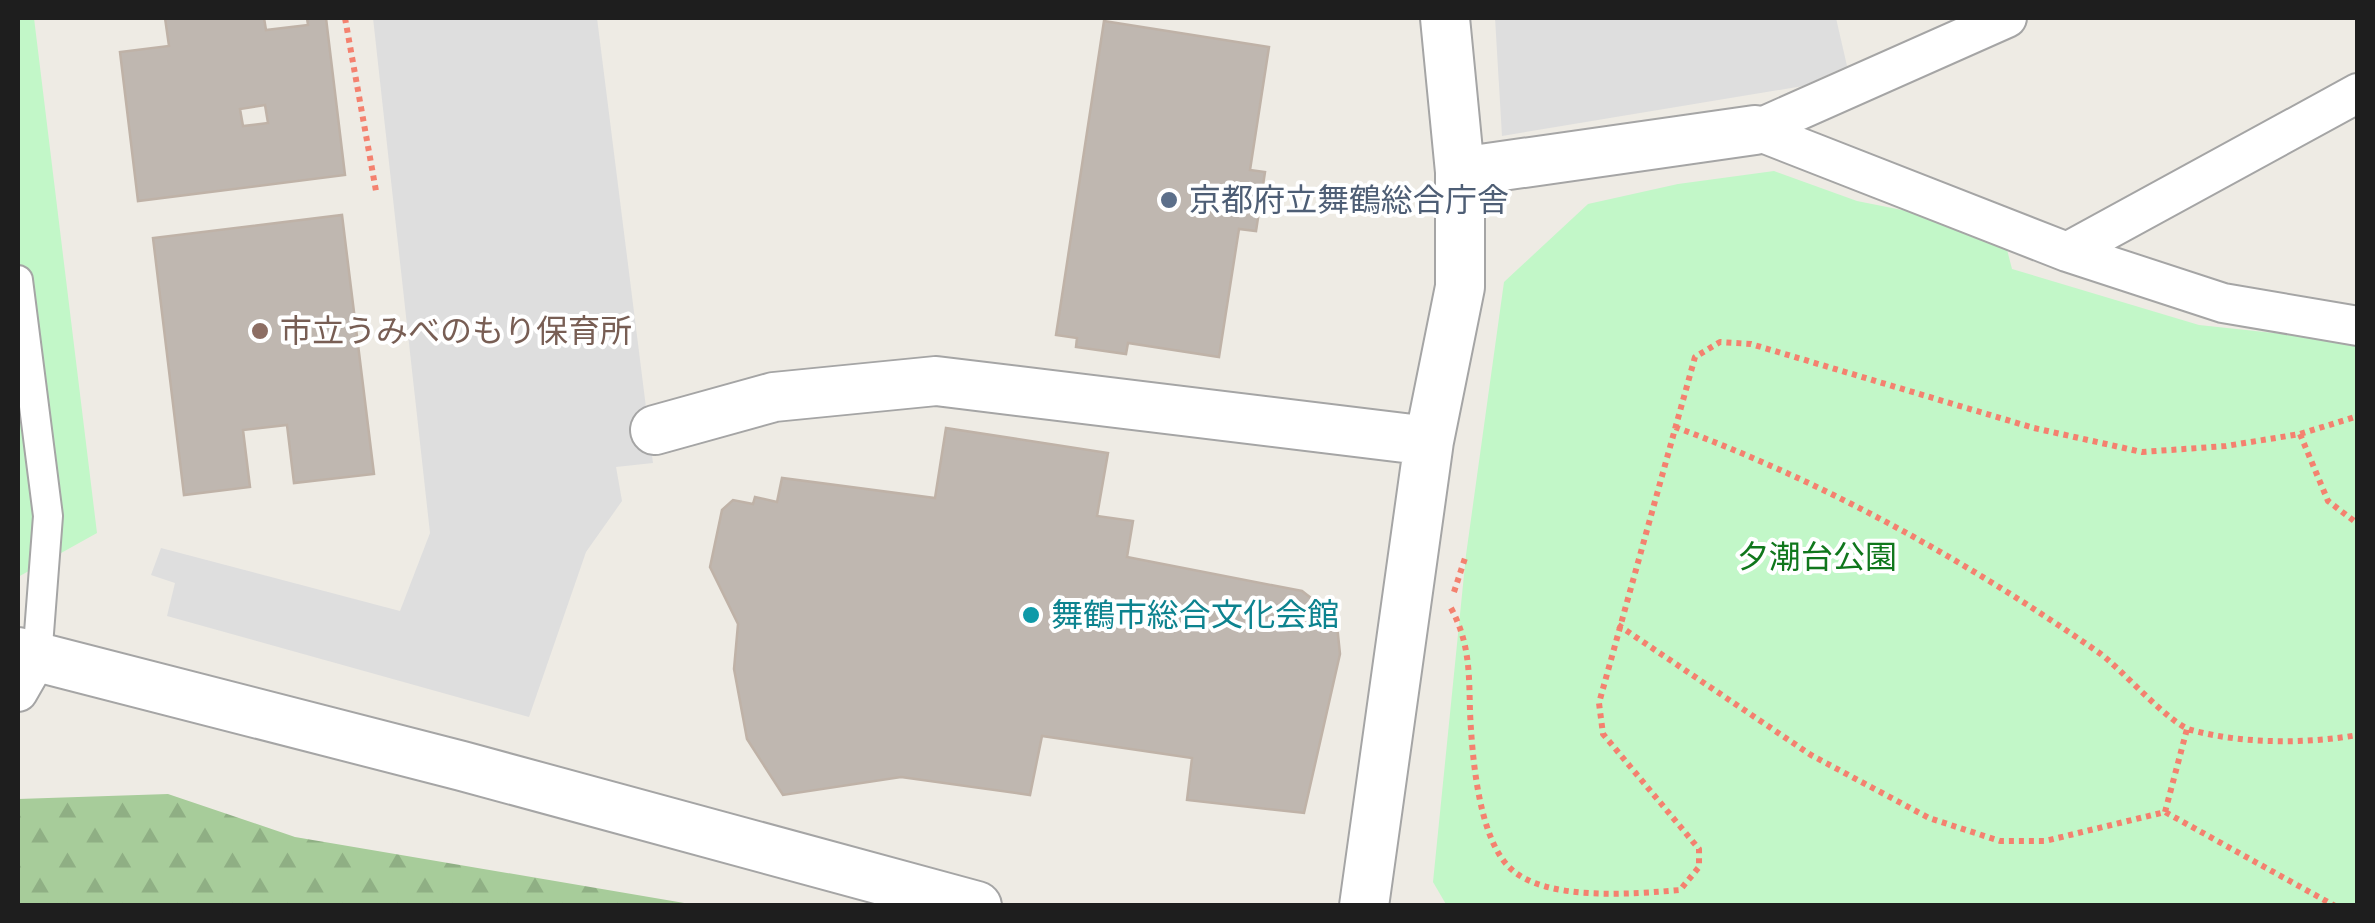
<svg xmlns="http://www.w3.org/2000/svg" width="2375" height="923" font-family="'Roboto Condensed','Noto Sans JP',sans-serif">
<defs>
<pattern id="forest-firs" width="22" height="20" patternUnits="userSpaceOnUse" patternTransform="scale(2.5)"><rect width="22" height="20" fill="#a7cc9a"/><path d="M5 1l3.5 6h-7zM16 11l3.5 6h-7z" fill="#8faf84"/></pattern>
</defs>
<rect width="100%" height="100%" fill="#eeebe4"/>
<path fill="url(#forest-firs)" d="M168,794L295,837L696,905H18V799Z"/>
<path fill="#c2f7c8" d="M18,18H34L97,533L18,577Z
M1774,171L1857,201L2002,230L2012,269L2199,325L2357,342V905L1447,906L1433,882L1466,555L1504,282L1588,204L1678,184Z"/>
<path fill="#dedede" d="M373,18H597L653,463L616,467L622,501L586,552L529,717L167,616L175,583L151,575L161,548L400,611L430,533Z
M1495,18H1836L1847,66L1803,86L1502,136Z"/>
<path fill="#bfb7b0" stroke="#bfb2a7" stroke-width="2.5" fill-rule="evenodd" d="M165,18H264L266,30L308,25L307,18H326L345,175L138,201L120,52L169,46ZM265,105L268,123L243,126L240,109Z
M1104,21L1269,47L1250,170L1265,172L1256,231L1239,229L1219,357L1128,343L1126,354L1076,347L1077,338L1056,335Z
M342,215L374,474L294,483L287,425L243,430L250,487L184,495L153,238Z
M946,428L1108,453L1097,516L1133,521L1127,557L1302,591L1320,605L1337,625L1340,654L1304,813L1187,800L1192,758L1042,736L1030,795L901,777L783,795L747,739L734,669L738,624L710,567L722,510L733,500L753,504L755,497L777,502L782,478L935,498Z"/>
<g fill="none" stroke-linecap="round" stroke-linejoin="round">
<defs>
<path id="pedestrian" d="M18,280L48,516L37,659"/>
<path id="minor" d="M1755,130L2067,252L2223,303L2358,326
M1755,130L2007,18
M2067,252L2358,93
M18,692L37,659"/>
<path id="tertiary" d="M1460,172L1755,130
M655,430L774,397L936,381L1429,441
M18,652L462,766L977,906
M1364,906L1429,441L1460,287V172L1445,18"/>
</defs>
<use href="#pedestrian" stroke="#a5a5a5" stroke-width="32"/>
<use href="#minor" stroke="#a5a5a5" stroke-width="42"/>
<use href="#tertiary" stroke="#a5a5a5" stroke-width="52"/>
<path stroke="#f4816f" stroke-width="6" stroke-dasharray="5 5" stroke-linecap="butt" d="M345,18L376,191
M1675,427C1825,482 1967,561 2098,652C2121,668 2169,724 2191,730C2243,744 2305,744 2358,735
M2300,434L2328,501L2358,524
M1454,592L1466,555
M1451,608C1470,644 1469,673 1470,712C1472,754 1478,836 1509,867C1543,902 1634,894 1680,890L1699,867V849L1603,734L1599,703L1695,357L1720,342L1751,344L2034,428L2142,452L2226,446L2300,434L2358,416
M1618,625L1811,755L1929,818L2000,841H2045L2165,812L2335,906
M2165,812L2187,729"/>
<use href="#pedestrian" stroke="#fff" stroke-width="28"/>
<use href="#minor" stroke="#fff" stroke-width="38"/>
<use href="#tertiary" stroke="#fff" stroke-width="48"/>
</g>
<circle fill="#5c6f8a" stroke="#fff" stroke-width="4" cx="1169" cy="200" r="10"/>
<circle fill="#8d6e63" stroke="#fff" stroke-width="4" cx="260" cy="331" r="10"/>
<circle fill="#0f9aa8" stroke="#fff" stroke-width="4" cx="1031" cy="615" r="10"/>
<g text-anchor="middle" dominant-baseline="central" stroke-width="8" stroke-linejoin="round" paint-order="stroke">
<g font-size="32" fill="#4e5e75" stroke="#fff" text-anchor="start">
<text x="1189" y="200">京都府立舞鶴総合庁舎</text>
</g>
<g font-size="32" fill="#785e54" stroke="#fff" text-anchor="start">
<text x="280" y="331">市立うみべのもり保育所</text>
</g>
<g font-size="32" fill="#10771c" stroke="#fff">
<text x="1817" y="557">夕潮台公園</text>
</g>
<g font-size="32" fill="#0d838f" stroke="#fff" text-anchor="start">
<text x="1051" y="615">舞鶴市総合文化会館</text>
</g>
</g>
<rect width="2375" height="923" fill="none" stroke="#1e1e1e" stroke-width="40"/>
</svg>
